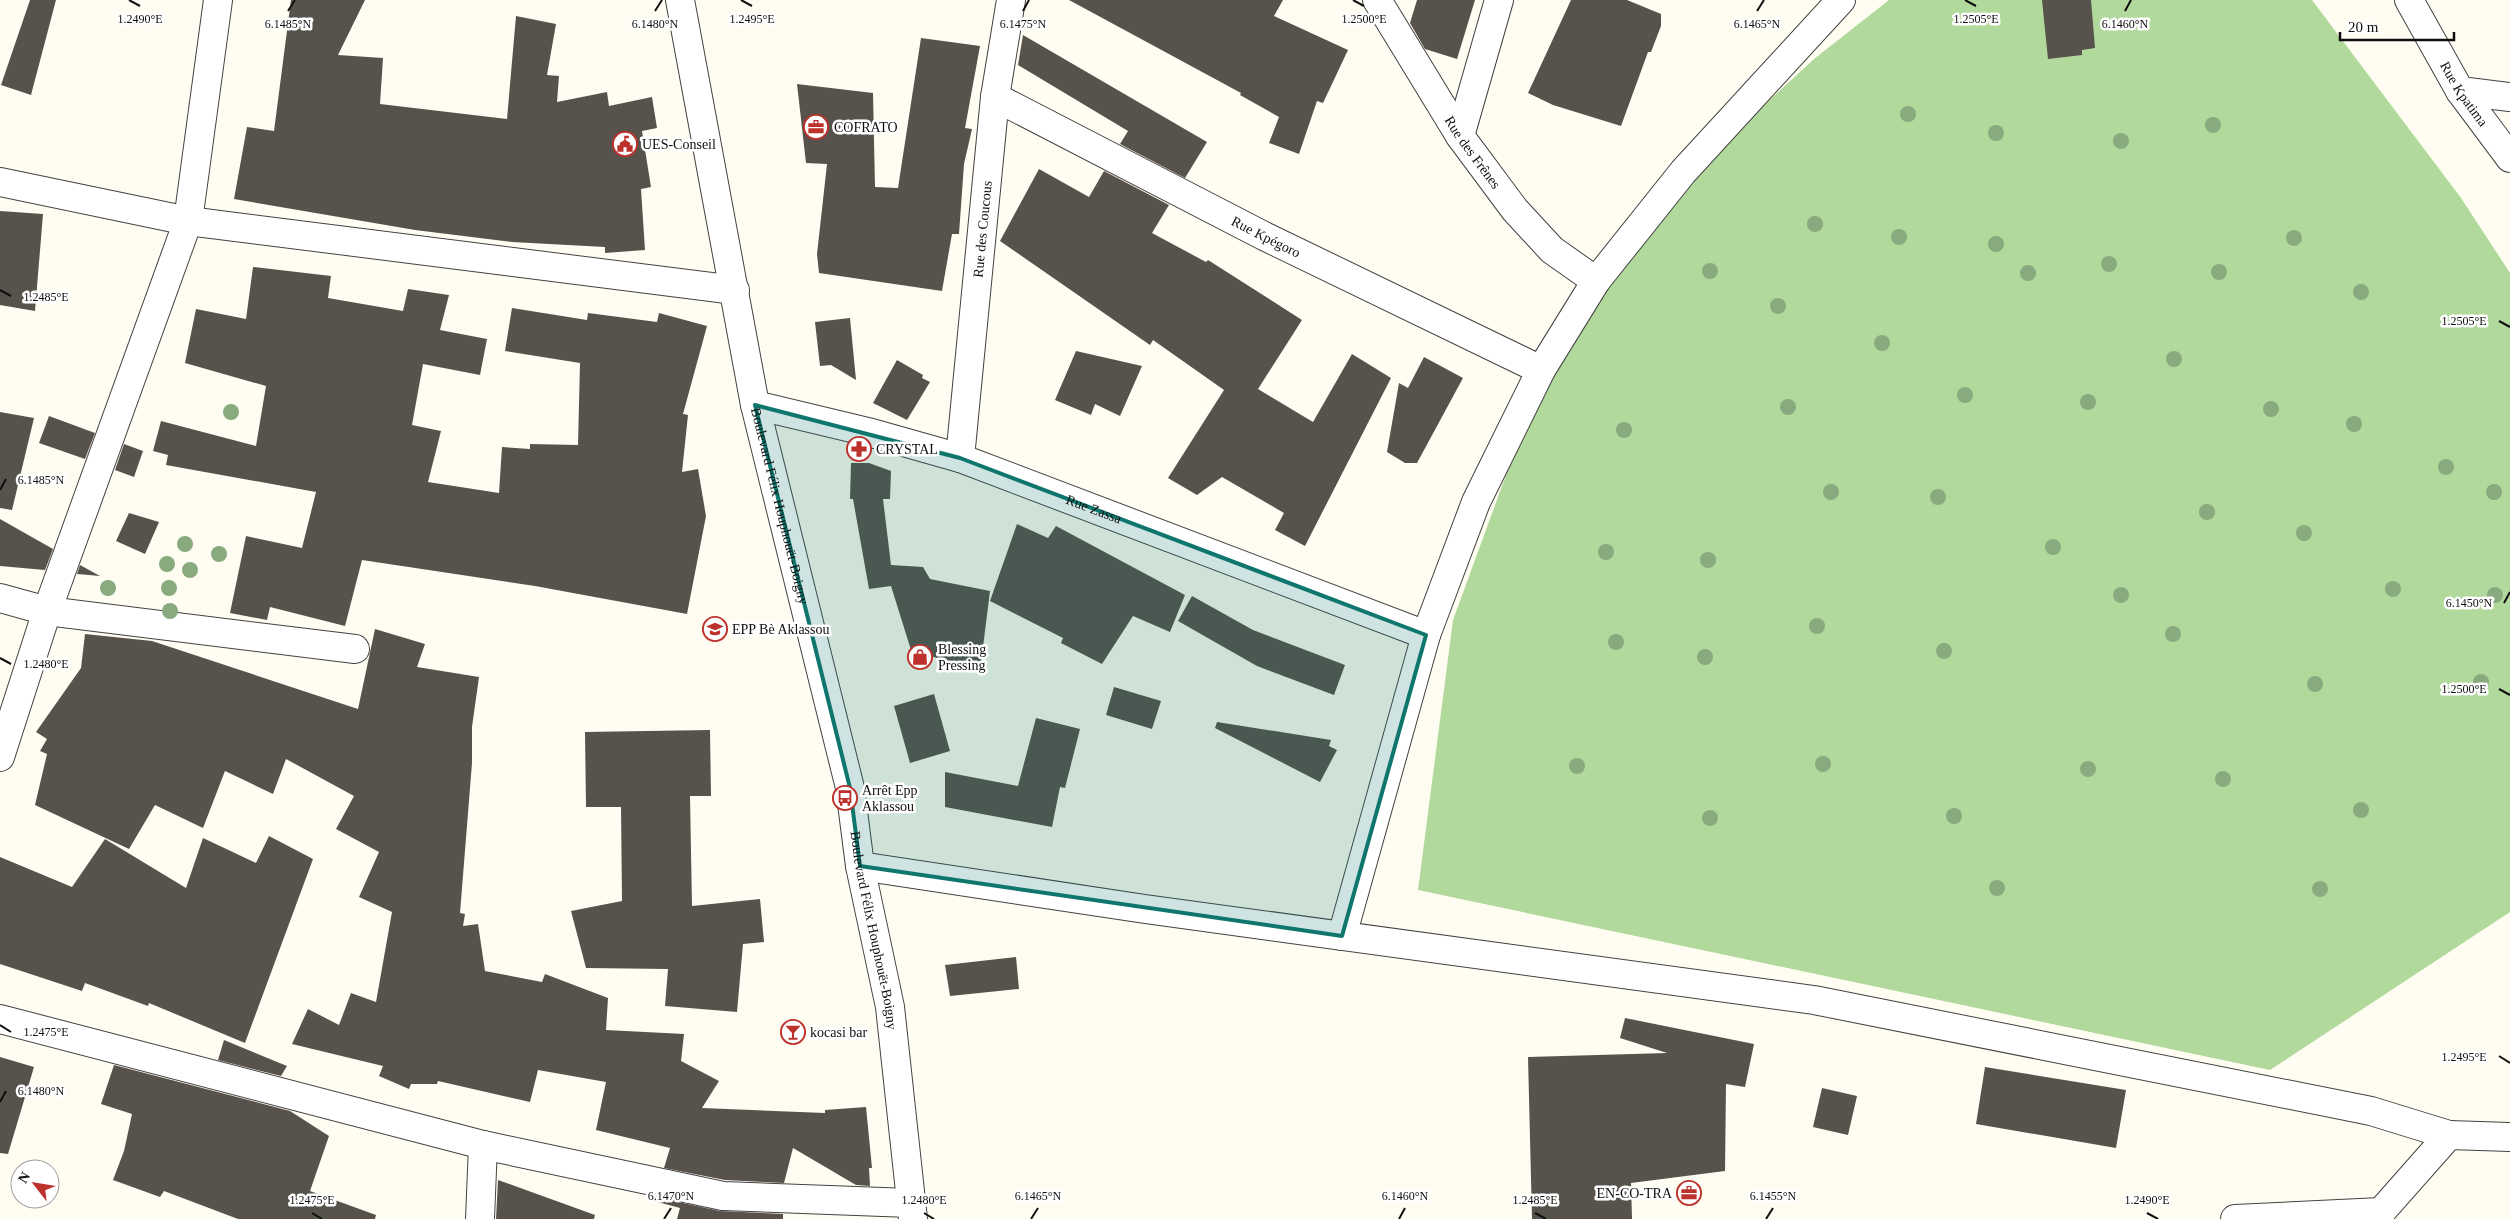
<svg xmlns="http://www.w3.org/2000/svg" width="2510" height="1219" font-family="Georgia,serif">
<rect width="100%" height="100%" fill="#fffdf2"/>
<path fill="#b2d99c" d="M1889,0H2312L2461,198L2510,273V912L2270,1070L1418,890L1453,620L1525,423L1606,286L1688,175L1814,59Z"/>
<path fill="#58524c" d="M30,0H56L31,95L1,85Z
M291,0H365L338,55L383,58L380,104L507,119L516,16L556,24L547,75L559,76L557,102L607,92L609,106L652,97L657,128L642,131L651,187L641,189L645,250L605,253V247L512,242L415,230L234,199L247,127L274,131Z
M1069,0H1283L1274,16L1348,50L1323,103L1317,101L1299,154L1269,143L1279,117L1240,95L1241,93Z
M1417,0H1475L1457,59L1425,49L1410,23Z
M1571,0H1627L1661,14V26L1651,52H1648L1621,126L1553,105L1528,93Z
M2042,0H2091L2095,48L2082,50V55L2048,59Z
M1023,35L1207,142L1185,178L1120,144L1128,131L1018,65Z
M921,38L980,46L965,128L972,129L964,164L959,234H952L942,291L819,273L817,254L827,164L806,163L797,84L873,93L875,187L898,188Z
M1039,169L1089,197L1104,171L1169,205L1152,233L1206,262L1208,260L1302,320L1258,389L1313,422L1352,354L1391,378L1305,546L1275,530L1284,513L1222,477L1197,495L1168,478L1224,390L1153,340L1150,345L1000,241Z
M0,211L43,214L35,311L0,305Z
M253,267L331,276L328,298L403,311L408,289L449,295L440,330L487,339L480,375L423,364L412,425L441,431L428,482L499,493L502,447L530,449V444L578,445L580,363L505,351L512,308L587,320L588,313L657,322L659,313L707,326L683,414L688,415L682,472L698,469L706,516L687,614L535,586L362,560L345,626L270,607L267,620L230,613L246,536L302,548L316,492L166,465L168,455L153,451L161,421L256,446L266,386L185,363L196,309L246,319Z
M850,318L856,380L831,365L820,366L815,322Z
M1076,351L1142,366L1120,416L1095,404L1091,415L1055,400Z
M1424,357L1463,378L1417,463H1405L1387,452L1399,383L1408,388Z
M897,360L923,375L922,378L930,382L907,420L873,403Z
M0,412L34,418L12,510L0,508Z
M49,416L95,433L85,459L39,443Z
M124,444L143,451L134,477L115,470Z
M851,463H869L891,471L890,499H883L891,565L923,567L930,579L990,591L980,671L911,650L891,586L869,589L853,499H850Z
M129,513L159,522L145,554L116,541Z
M0,519L53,549L45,570L0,566Z
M1017,524L1048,538L1056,526L1185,595L1170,632L1133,616L1102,664L1061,643L1063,638L990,601Z
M80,565L100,576L77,574Z
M1192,596L1253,630L1345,665L1334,695L1257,666L1178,621Z
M375,629L425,644L417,667L479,677L472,727V763L460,913L465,914L463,926L478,924L485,971L542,982L545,974L608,998L606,1030L684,1034L681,1061L719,1081L702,1108L825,1113V1110L866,1107L872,1168H869L870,1186L856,1185L793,1148L784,1183L725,1180L664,1168L670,1148L596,1130L606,1082L538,1070L530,1102L438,1081L437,1084H411L409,1089L379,1076L383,1066L292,1044L308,1009L339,1025L351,993L376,1002L392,912L359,897L379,852L336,829L354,796L286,759L273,794L225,771L203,828L155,805L129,849L35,805L47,754L40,751L47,739L36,732L81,668L85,634L152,641L358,709Z
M1114,687L1161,701L1152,729L1106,715Z
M934,694L950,751L910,763L894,706Z
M1036,718L1080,729L1065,788L1060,787L1052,827L945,807V772L1018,786Z
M1217,722L1331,740L1329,746L1337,750L1320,782L1215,728Z
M710,730L711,796H690L692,906L760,899L764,942L743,944L737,1012L665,1006L668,969L586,968L571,911L622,901L621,807H586L585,732Z
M269,836L313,859L245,1043L149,1003L148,1006L85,983L82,991L0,964V857L72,887L105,839L186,888L203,838L256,863Z
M1016,957L1019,989L950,996L945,965Z
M1625,1018L1754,1044L1745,1087L1726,1084L1725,1171L1631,1183L1632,1219H1532L1528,1057L1667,1053L1620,1038Z
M224,1040L287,1066L281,1076L218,1060Z
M0,1057L34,1067L8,1154L0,1153Z
M114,1065L290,1111L329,1136L310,1191L376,1215L375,1219H238L164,1191L160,1197L113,1180L124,1151L132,1114L101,1104Z
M1985,1067L2126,1090L2116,1148L1976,1124Z
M1822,1088L1857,1096L1848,1135L1813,1127Z
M498,1180L595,1215L594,1219H496Z
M655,1197L720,1211L783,1214V1219H677L680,1208L654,1201Z"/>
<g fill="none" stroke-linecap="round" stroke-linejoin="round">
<defs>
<g id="minor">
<path id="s1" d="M680,0L755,405L850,788L860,866L890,1007L913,1219"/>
<path id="s2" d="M1377,0L1460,136L1515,210L1552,250L1596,281"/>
<path id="s3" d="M2409,0L2460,91L2510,158"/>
<path d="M2460,91L2510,97"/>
<path id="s4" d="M995,97L1264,236L1541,370"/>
<path d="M1460,136L1499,0"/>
<path d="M0,182L188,221L735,290"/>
<path id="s5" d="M755,405L868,432L960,458L1426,635"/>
<path id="s6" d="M960,458L995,97L1011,0"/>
<path d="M0,598L47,611L355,649"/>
<path d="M0,757L47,611L188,221L218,0"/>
<path d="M860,866L1145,909L1814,1000L2371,1111L2449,1135"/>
<path d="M1342,936L1426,635L1476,502L1541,370L1596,281L1683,172L1841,0"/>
<path d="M0,1019L483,1145L723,1196L910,1203"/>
<path d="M2381,1212L2449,1135L2510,1137"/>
<path d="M480,1219L483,1145"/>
<path d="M2235,1219L2381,1212"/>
</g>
</defs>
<use href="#minor" stroke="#424242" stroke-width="30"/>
<use href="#minor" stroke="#fff" stroke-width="28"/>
</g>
<g fill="#89aa7f">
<circle cx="1908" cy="114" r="8"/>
<circle cx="2213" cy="125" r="8"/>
<circle cx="1996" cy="133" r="8"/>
<circle cx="2121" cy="141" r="8"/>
<circle cx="1815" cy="224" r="8"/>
<circle cx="1899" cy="237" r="8"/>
<circle cx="2294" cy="238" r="8"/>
<circle cx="1996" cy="244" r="8"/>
<circle cx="2109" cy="264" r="8"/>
<circle cx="1710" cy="271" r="8"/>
<circle cx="2219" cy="272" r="8"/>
<circle cx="2028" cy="273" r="8"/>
<circle cx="2361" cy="292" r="8"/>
<circle cx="1778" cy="306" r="8"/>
<circle cx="1882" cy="343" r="8"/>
<circle cx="2174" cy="359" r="8"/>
<circle cx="1965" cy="395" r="8"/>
<circle cx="2088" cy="402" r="8"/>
<circle cx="1788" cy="407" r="8"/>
<circle cx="2271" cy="409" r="8"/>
<circle cx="231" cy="412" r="8"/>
<circle cx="2354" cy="424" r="8"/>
<circle cx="1624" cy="430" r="8"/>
<circle cx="2446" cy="467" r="8"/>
<circle cx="1831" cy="492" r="8"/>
<circle cx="2494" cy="492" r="8"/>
<circle cx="1938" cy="497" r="8"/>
<circle cx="2207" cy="512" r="8"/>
<circle cx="2304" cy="533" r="8"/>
<circle cx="185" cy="544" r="8"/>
<circle cx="2053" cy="547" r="8"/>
<circle cx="1606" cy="552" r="8"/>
<circle cx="219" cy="554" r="8"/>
<circle cx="1708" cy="560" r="8"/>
<circle cx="167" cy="564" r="8"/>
<circle cx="190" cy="570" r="8"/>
<circle cx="108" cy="588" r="8"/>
<circle cx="169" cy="588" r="8"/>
<circle cx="2393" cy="589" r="8"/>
<circle cx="2121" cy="595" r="8"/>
<circle cx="2495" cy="595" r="8"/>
<circle cx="170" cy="611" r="8"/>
<circle cx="1817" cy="626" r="8"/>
<circle cx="2173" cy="634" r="8"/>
<circle cx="1616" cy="642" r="8"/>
<circle cx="1944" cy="651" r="8"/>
<circle cx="1705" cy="657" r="8"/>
<circle cx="2481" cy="682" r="8"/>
<circle cx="2315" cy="684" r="8"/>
<circle cx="1823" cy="764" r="8"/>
<circle cx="1577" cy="766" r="8"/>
<circle cx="2088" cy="769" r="8"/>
<circle cx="2223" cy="779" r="8"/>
<circle cx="2361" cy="810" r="8"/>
<circle cx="1954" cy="816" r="8"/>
<circle cx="1710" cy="818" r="8"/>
<circle cx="1997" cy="888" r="8"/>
<circle cx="2320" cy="889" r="8"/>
</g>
<path fill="#0f766e" fill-opacity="0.2" stroke="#0f766e" stroke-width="4" stroke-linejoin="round" d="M755,405L960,458L1426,635L1342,936L860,866L850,788Z"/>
<path fill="none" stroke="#0f0f0f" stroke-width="2" d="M129,0L140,6M741,0L752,6M1353,0L1364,6M1965,0L1976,6M288,11L295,0M655,11L662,0M1023,11L1029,0M1757,11L1764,0M2125,11L2131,0M0,290L11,296M2499,321L2510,327M0,490L6,479M2504,603L2510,592M0,658L11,664M2499,689L2510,695M0,1025L11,1032M2499,1056L2510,1063M0,1102L6,1091M312,1213L322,1219M924,1213L934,1219M1535,1213L1546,1219M2147,1213L2158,1219M664,1219L671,1208M1031,1219L1038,1208M1399,1219L1405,1208M1766,1219L1773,1208"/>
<defs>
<symbol id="office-ring" viewBox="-11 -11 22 22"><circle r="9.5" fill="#fff" stroke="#bc312b" stroke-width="1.5"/><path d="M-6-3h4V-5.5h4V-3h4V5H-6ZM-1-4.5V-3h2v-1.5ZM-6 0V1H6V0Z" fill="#bc312b"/></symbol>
<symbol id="civic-ring" viewBox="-11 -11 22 22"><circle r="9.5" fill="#fff" stroke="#bc312b" stroke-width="1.5"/><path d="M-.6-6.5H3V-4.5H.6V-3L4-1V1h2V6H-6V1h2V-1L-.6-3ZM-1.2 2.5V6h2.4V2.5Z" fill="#bc312b"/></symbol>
<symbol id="pharmacy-ring" viewBox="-11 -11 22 22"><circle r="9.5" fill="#fff" stroke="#bc312b" stroke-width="1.5"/><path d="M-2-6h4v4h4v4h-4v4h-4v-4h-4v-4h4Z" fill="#bc312b"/></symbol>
<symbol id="school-ring" viewBox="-11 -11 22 22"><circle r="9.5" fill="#fff" stroke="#bc312b" stroke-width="1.5"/><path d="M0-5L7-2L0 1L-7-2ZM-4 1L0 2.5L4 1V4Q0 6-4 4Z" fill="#bc312b"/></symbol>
<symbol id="shop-ring" viewBox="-11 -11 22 22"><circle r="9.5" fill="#fff" stroke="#bc312b" stroke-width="1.5"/><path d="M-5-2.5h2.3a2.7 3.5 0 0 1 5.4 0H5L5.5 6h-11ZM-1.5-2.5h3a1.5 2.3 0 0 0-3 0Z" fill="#bc312b"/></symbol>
<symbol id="bus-ring" viewBox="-11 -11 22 22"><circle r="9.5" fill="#fff" stroke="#bc312b" stroke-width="1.5"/><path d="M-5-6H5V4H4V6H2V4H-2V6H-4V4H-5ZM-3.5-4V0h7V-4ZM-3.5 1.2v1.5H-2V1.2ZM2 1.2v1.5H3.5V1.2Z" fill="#bc312b"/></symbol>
<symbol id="bar-ring" viewBox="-11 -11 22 22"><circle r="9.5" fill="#fff" stroke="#bc312b" stroke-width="1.5"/><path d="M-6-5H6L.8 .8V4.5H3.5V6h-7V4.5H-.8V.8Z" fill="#bc312b"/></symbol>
</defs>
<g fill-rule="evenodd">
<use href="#office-ring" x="802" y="113" width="28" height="28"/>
<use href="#civic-ring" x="611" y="130" width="28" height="28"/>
<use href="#pharmacy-ring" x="845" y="435" width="28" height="28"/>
<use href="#school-ring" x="701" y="615" width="28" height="28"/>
<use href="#shop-ring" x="906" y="643" width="28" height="28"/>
<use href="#bus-ring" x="831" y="784" width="28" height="28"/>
<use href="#bar-ring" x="779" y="1018" width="28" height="28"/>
<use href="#office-ring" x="1675" y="1179" width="28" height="28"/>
</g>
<g text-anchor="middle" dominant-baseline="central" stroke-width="5" stroke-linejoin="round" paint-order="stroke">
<g font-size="14" fill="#0f0f0f" stroke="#fff">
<text stroke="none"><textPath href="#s3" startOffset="109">Rue Kpatima</textPath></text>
<text stroke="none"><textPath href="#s2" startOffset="180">Rue des Frênes</textPath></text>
<text stroke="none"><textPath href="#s6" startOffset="230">Rue des Coucous</textPath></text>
<text stroke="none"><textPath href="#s4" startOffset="305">Rue Kpégoro</textPath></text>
<text stroke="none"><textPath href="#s1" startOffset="516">Boulevard Félix Houphouët-Boigny</textPath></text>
<text stroke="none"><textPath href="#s5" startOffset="355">Rue Zassa</textPath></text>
<text stroke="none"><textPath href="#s1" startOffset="951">Boulevard Félix Houphouët-Boigny</textPath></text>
</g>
<g font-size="14" fill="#0f0f0f" stroke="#fff" text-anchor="start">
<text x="834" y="127">COFRATO</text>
<text x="642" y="144">UES-Conseil</text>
<text x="876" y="449">CRYSTAL</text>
<text x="732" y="629">EPP Bè Aklassou</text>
<text x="938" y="649">Blessing<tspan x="938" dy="16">Pressing</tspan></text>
<text x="862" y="790">Arrêt Epp<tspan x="862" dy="16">Aklassou</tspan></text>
<text x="810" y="1032">kocasi bar</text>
<text x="1672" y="1193" text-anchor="end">EN-CO-TRA</text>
</g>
</g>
<g font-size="12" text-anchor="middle" fill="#0f0f0f" stroke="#fff" stroke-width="5" stroke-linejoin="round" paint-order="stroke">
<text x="1976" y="23">1.2505°E</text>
<text x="140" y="23">1.2490°E</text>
<text x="752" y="23">1.2495°E</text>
<text x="1364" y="23">1.2500°E</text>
<text x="288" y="28">6.1485°N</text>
<text x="655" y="28">6.1480°N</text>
<text x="1023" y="28">6.1475°N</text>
<text x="1757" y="28">6.1465°N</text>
<text x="2125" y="28">6.1460°N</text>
<text x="46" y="301">1.2485°E</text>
<text x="2464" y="325">1.2505°E</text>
<text x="41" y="484">6.1485°N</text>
<text x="2469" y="607">6.1450°N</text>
<text x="46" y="668">1.2480°E</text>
<text x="2464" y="693">1.2500°E</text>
<text x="46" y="1036">1.2475°E</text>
<text x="2464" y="1061">1.2495°E</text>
<text x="41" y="1095">6.1480°N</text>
<text x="671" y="1200">6.1470°N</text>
<text x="1038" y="1200">6.1465°N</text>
<text x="1405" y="1200">6.1460°N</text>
<text x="1773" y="1200">6.1455°N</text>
<text x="312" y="1204">1.2475°E</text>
<text x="924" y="1204">1.2480°E</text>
<text x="1535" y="1204">1.2485°E</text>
<text x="2147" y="1204">1.2490°E</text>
</g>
<g transform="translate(35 1184) rotate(301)"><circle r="24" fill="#ffffff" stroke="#9f9f9f"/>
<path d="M0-4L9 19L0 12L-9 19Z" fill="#bc312b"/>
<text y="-8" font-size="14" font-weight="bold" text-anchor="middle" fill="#0f0f0f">N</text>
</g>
<path d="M2340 32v8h114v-8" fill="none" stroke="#0f0f0f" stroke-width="2.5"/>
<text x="2348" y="32" font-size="15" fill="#0f0f0f" stroke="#ffffff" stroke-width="4" paint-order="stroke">20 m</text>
</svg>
